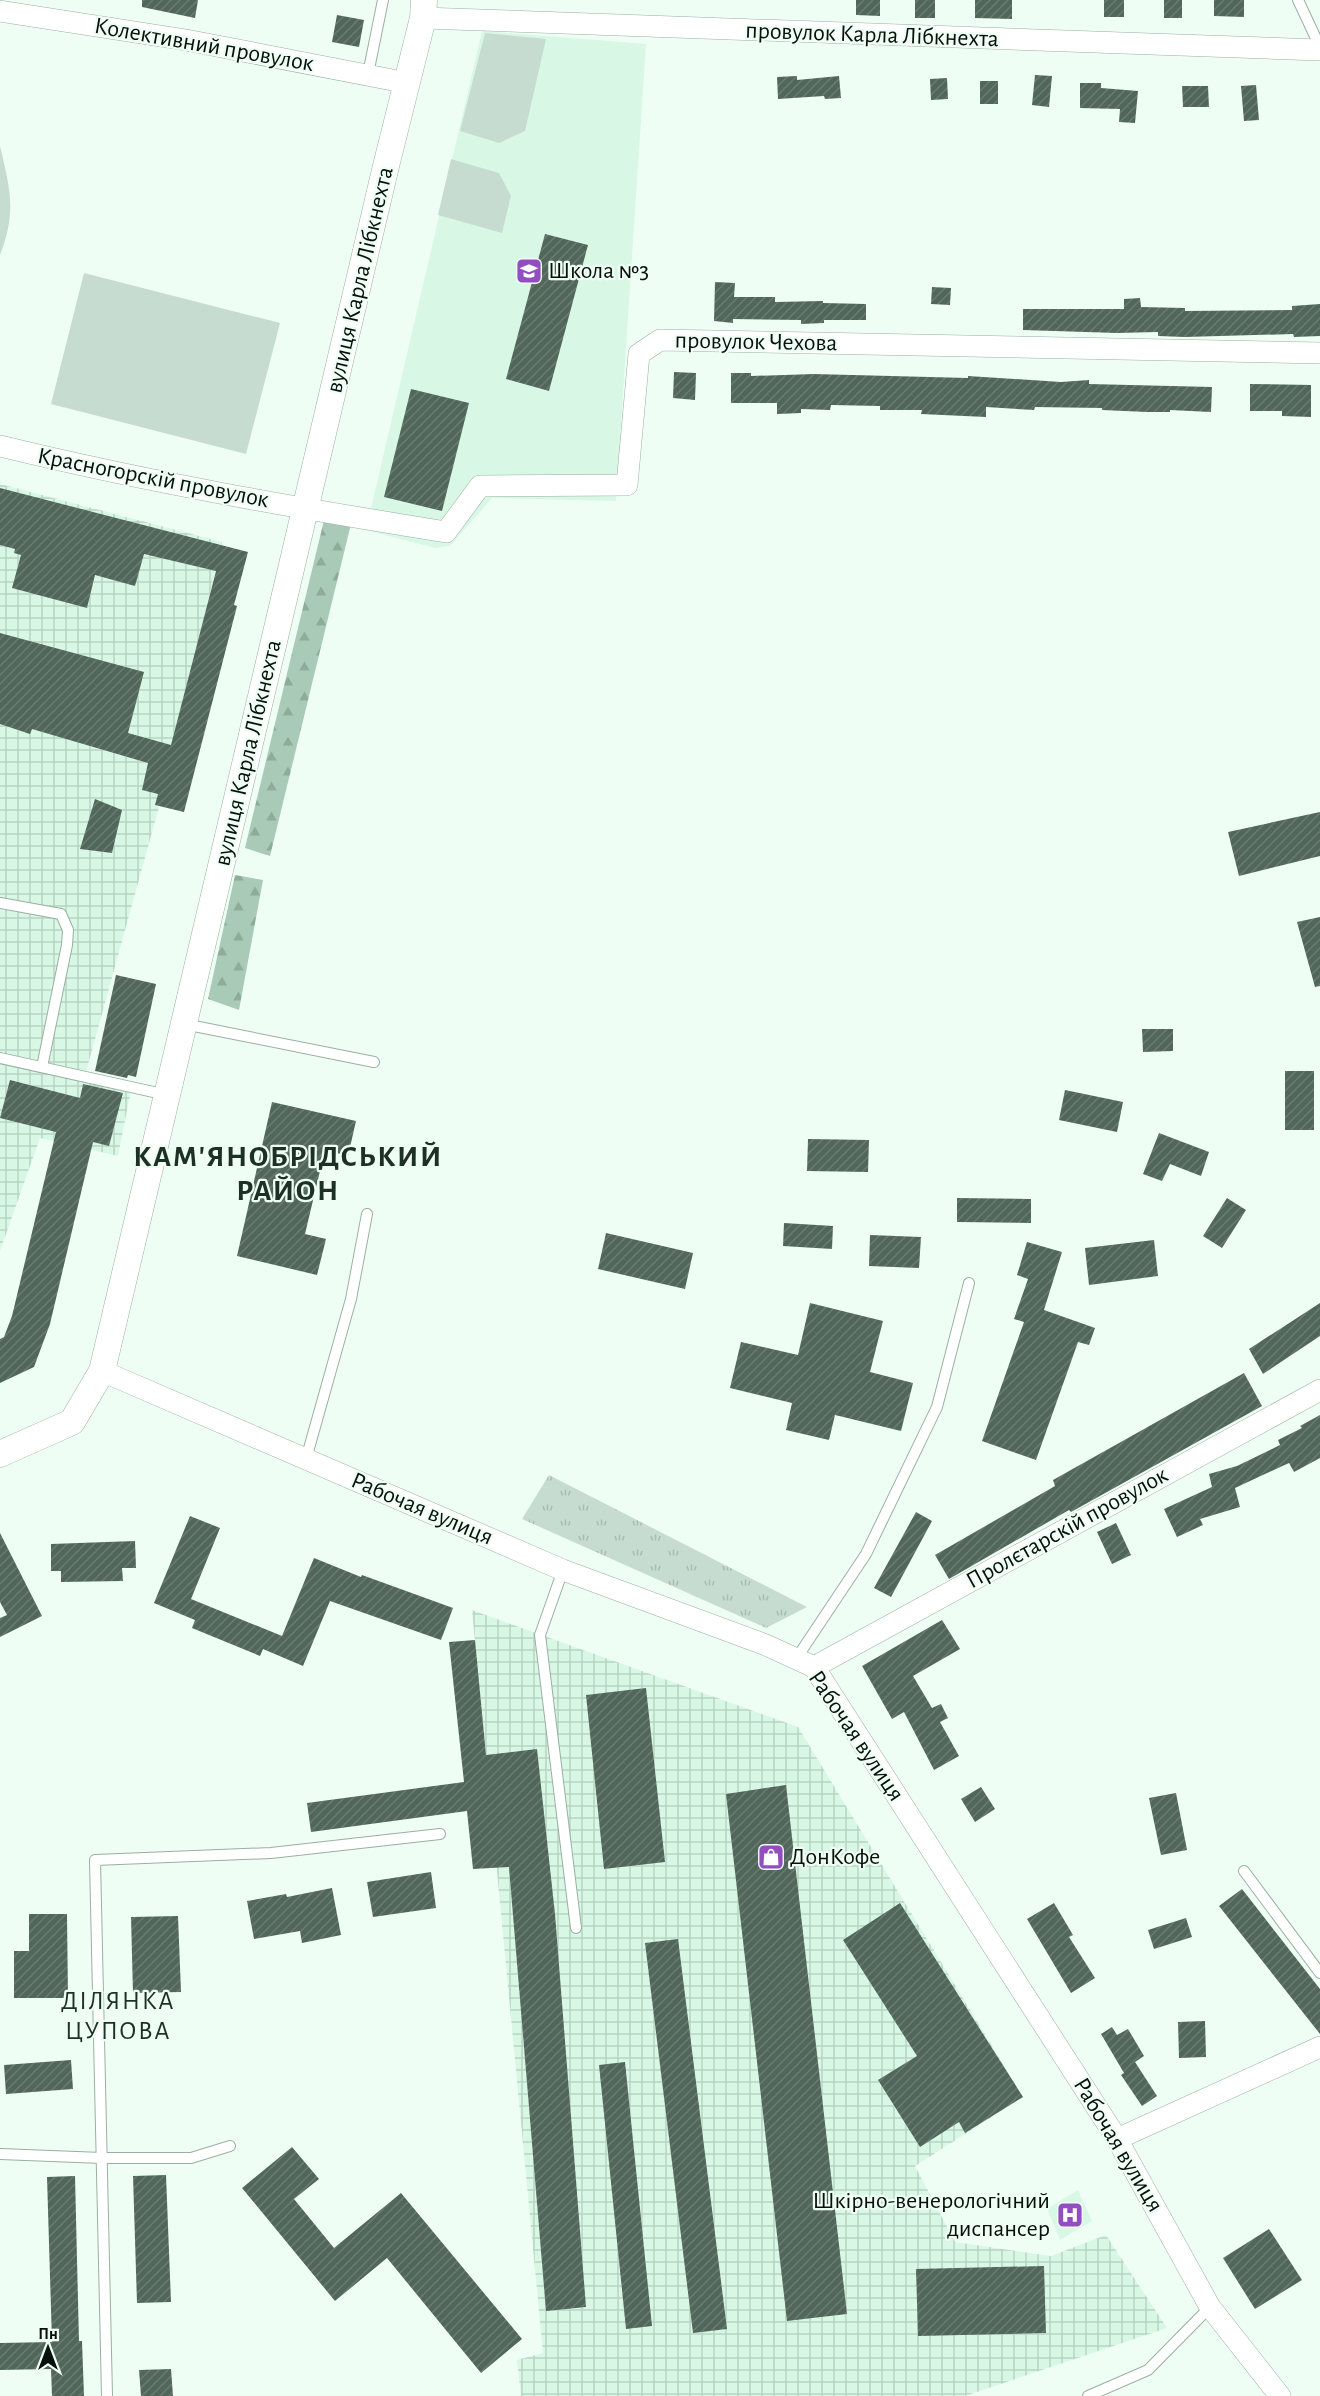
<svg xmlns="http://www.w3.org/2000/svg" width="1320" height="2396" font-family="'Alegreya Sans',sans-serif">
<defs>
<pattern id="industrial-grid" width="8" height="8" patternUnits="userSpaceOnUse" patternTransform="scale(1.5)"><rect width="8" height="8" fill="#d8f8e5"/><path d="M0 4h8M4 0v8" fill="none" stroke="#b8d4c3"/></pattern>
<pattern id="forest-firs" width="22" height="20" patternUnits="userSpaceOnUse" patternTransform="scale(1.5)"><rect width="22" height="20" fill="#a8cab6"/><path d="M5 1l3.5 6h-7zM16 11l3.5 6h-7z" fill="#8fac9b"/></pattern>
<pattern id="park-tufts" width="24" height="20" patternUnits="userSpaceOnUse" patternTransform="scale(1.5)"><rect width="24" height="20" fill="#c7dcd0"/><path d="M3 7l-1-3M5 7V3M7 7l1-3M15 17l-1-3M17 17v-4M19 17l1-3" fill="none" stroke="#a9bcb1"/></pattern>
<pattern id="building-hatch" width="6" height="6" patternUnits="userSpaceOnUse" patternTransform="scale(1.5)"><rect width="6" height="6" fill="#52675b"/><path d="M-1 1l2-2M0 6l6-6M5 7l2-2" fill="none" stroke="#6b7b72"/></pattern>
</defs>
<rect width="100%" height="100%" fill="#effef5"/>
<path fill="#d8f8e5" d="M482,31L646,44L616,501L492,498L450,546L435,548L366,530Z
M1078,2190L1092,2221L1060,2240L1047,2209Z"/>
<path fill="url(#industrial-grid)" d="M0,484L222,542L162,796L83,1083L131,1090L118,1156L40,1138L0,1251Z
M472,1610L798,1727L1023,2097L915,2166L955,2242L1051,2256L1106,2235L1167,2328L965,2396H521L517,2360L543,2353Z"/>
<path fill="#c7dcd0" d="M485,33L546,39L525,131L499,143L460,131Z
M0,146C10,189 17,211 0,255Z
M451,159L499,173L511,196L502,233L438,215Z
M84,273L280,323L246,454L51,404Z"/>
<path fill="url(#forest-firs)" d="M325,516L351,524L270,856L245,848Z
M235,875L263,880L239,1010L208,999Z"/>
<path fill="url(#park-tufts)" d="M549,1475L807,1607L766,1628L522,1519Z"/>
<path fill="url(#building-hatch)" d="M142,0H198L195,18L142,7Z
M856,0H880V16L856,15Z
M915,0H935V18H915Z
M975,0H1012V19L975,18Z
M1104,0H1124V17H1104Z
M1164,0H1182V18H1164Z
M1214,0H1244V17L1214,16Z
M337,15L364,20L359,47L332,42Z
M1035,75L1052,76L1049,107L1032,105Z
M797,76V80L839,76L841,98L825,99L824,96L778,99L777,77Z
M947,78L948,99L931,100L930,79Z
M980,81H998V104H980Z
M1080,83H1101V88L1138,91L1135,123L1119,122L1120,109L1080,108Z
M1256,85L1259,120L1244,121L1241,86Z
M1182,86H1208L1209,107H1183Z
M545,234L588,245L549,391L506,379Z
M715,282L735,283L734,297H775V302L823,301V303L866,304V320H824V323L801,324V320L733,319V323L714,321Z
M932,287L951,288L950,305L931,304Z
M1140,298L1141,307L1185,308V311L1292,310V306L1320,304V336L1294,337L1293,334L1185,337L1158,336V332L1117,333L1023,330V309H1124V299Z
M674,372L696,373L695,400L673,398Z
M731,373H751V376L814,374L968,378V376L1061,382L1089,380V384L1212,387L1211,412L1170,410V412H1147L1102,410V408L1035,407L1034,410L986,407V417L921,414L922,410H880V406L831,405L830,410L801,409V413L777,414V403H731Z
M1250,384L1311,385V417L1282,416V411H1250Z
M411,389L469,403L442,511L384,497Z
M0,488L248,552L234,605L237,606L184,812L155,805L158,794L142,790L148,763L32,729L30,734L0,724V633L144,672L128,733L171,745L216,571L144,554L135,586L95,575L87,608L12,588L21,555L14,553L15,549L0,545Z
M95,799L122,810L112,853L80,849Z
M1320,812V856L1239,876L1228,832Z
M1320,917V986L1315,987L1297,922Z
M116,975L156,984L136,1077L128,1075L127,1078L95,1071Z
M1142,1029H1173V1051L1143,1052Z
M1285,1071H1314V1130H1285Z
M10,1080L80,1098L83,1084L123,1093L109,1146L93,1142L50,1324L34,1367L0,1383V1339L4,1337L12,1316L56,1132L0,1118Z
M1065,1090L1123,1102L1117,1132L1059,1120Z
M272,1102L356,1121L348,1156L325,1150L305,1234L326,1239L317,1275L237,1256Z
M1159,1133L1209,1152L1201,1176L1170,1164L1162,1181L1143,1174Z
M808,1139L869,1140L868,1172L807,1171Z
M957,1198L1031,1199V1223L957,1222Z
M1227,1198L1246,1210L1222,1248L1203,1236Z
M784,1223L833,1226L832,1249L783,1246Z
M606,1233L693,1253L685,1289L598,1269Z
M870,1235L921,1237L919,1268L869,1266Z
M1154,1240L1158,1276L1089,1285L1085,1248Z
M1027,1242L1062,1252L1044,1310L1095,1328L1089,1345L1078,1342L1036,1460L982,1441L1024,1322L1014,1319L1028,1279L1017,1275Z
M810,1303L883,1321L870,1372L913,1383L901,1431L835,1415L829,1440L786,1430L792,1403L730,1388L741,1342L798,1355Z
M1320,1303V1336L1263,1374L1249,1349Z
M1244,1373L1262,1406L1071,1512L1069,1510L949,1579L935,1555L1055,1486L1053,1480Z
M1320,1415V1458L1294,1472L1289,1463L1235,1488L1240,1507L1200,1519L1203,1525L1177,1537L1164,1509L1212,1487L1209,1474L1237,1466L1280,1445L1278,1440L1302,1428L1300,1426Z
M916,1512L932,1521L891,1597L874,1588Z
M190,1516L220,1528L191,1599L282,1636L314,1558L361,1577L362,1575L453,1608L441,1640L330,1601L303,1666L263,1649L260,1656L192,1628L195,1620L154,1603Z
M1116,1523L1131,1555L1112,1564L1097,1532Z
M0,1533L42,1616L0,1637V1618L7,1615L0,1602Z
M135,1541L136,1568H122L123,1581L61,1582V1571H51V1544Z
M942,1620L960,1649L913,1676L932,1708L941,1704L948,1718L940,1722L959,1756L934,1770L904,1712L892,1719L862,1666Z
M475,1640L486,1755L537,1749L555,1914L586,2307L546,2311L509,1867L473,1869L467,1811L311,1832L307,1803L464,1782L449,1642Z
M646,1688L665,1862L604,1869L586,1695Z
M786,1785L847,2314L787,2321L726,1794Z
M981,1787L995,1809L975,1822L961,1799Z
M1176,1793L1187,1850L1161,1855L1149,1798Z
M431,1872L436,1908L373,1917L367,1882Z
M332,1888L341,1935L302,1943L300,1931L254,1939L247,1901L286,1894L287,1897Z
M1242,1889L1320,1989V2034L1219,1906Z
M900,1903L1023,2097L965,2133L959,2122L920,2147L878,2080L917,2056L843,1940Z
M1054,1903L1073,1935L1069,1937L1095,1978L1071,1993L1027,1919Z
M29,1914H67L68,1998H14V1951H29Z
M178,1916L181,1992L133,1993L131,1917Z
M1186,1918L1192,1937L1154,1949L1148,1930Z
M678,1939L727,2329L693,2333L645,1943Z
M1205,2021L1206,2057L1179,2058L1178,2022Z
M1112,2027L1117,2035L1128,2029L1144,2056L1135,2062L1157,2096L1142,2106L1121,2075L1124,2073L1101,2034Z
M71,2060L73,2089L6,2094L4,2065Z
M625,2062L652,2326L626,2329L599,2065Z
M292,2147L319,2179L294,2199L334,2248L401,2193L522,2339L481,2373L387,2258L335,2301L242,2188Z
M166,2175L171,2302L137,2303L133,2176Z
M75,2176L79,2341H82L84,2396H52L51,2369L0,2370V2343L52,2342L47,2177Z
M1269,2229L1302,2280L1255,2309L1223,2258Z
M1044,2266L1046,2333L918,2336L916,2269Z
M171,2369L173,2396H141L139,2370Z"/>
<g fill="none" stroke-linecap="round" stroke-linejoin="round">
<defs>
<path id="service" d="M1298,0L1320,47
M368,74L383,0
M0,903L61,914L68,930L67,945L42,1067
M184,1024L374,1062
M0,1058L167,1095
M306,1459L351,1299L367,1214
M563,1570L540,1635L576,1928
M796,1659L866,1554L937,1407L969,1283
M1244,1871L1320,1973
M0,2154L102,2158H191L230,2146
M107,2396L95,1860L271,1853L440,1834
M1088,2396L1148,2370L1210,2307"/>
<path id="minor" d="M0,11L186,40L408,83
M423,18L1320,50
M0,446C147,482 297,508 446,532L480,486L627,485L639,354L660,340L1320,353
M102,1371L563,1570L766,1645L814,1667L1117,2139L1210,2307L1280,2396
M814,1667L1320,1390
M1117,2139L1320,2047"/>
<path id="tertiary" d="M0,1454L72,1422L102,1371L386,166L423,18L424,0"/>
</defs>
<use href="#service" stroke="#99b0a2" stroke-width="12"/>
<use href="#minor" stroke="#99b0a2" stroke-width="22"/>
<use href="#tertiary" stroke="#99b0a2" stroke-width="27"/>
<use href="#service" stroke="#fff" stroke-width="10"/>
<use href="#minor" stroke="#fff" stroke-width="21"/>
<use href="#tertiary" stroke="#fff" stroke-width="26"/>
</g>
<defs>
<symbol id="school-square" viewBox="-11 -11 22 22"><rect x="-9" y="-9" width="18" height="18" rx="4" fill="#924dc1" stroke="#effef5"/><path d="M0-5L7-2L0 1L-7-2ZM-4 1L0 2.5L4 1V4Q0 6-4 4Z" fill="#fff"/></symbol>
<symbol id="shop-square" viewBox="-11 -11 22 22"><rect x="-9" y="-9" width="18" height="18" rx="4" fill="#924dc1" stroke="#effef5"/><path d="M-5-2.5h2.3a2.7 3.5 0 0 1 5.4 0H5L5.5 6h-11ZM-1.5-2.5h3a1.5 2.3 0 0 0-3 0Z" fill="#fff"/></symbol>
<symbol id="hospital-square" viewBox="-11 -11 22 22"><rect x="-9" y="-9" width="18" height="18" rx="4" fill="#924dc1" stroke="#effef5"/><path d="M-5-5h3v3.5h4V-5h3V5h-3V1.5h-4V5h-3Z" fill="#fff"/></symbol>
</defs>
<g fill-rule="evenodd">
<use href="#school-square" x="514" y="256" width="30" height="30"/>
<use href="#shop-square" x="756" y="1842" width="30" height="30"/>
<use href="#hospital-square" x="1055" y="2200" width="30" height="30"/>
</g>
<g text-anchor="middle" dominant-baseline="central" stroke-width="4.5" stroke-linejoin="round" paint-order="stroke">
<g font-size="24" fill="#08100c" stroke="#effef5">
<text transform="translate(872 35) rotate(2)">провулок Карла Лібкнехта</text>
<text transform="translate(204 45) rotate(10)">Колективний провулок</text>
<text transform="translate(360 280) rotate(-77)">вулиця Карла Лібкнехта</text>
<text transform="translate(756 342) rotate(1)">провулок Чехова</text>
<text transform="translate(153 478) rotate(11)">Красногорскій провулок</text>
<text transform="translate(248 753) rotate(-77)">вулиця Карла Лібкнехта</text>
<text transform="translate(422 1509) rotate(23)">Рабочая вулиця</text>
<text transform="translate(1067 1528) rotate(-29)">Пролєтарскій провулок</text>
<text transform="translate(856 1736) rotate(56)">Рабочая вулиця</text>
<text transform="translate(1118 2145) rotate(59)">Рабочая вулиця</text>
</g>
<g font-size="24" fill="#08100c" stroke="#effef5" text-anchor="start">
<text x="548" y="271">Школа №3</text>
<text x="790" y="1857">ДонКофе</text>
<text x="1050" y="2201" text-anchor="end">Шкірно-венерологічний<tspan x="1050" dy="28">диспансер</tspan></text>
</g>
<g font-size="26" letter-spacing="1.5" fill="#1d3026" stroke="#effef5">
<text x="118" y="2001">ДІЛЯНКА<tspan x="118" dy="30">ЦУПОВА</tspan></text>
</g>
<g font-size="30" font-weight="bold" letter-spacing="1.5" fill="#1d3026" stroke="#effef5">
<text x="288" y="1157">КАМ'ЯНОБРІДСЬКИЙ<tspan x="288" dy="34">РАЙОН</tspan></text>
</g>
</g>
<g transform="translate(48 2348)" stroke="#effef5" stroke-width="4.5" paint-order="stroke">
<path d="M0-4.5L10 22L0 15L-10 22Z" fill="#08100c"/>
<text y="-9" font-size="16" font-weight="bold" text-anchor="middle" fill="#08100c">Пн</text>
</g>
</svg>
